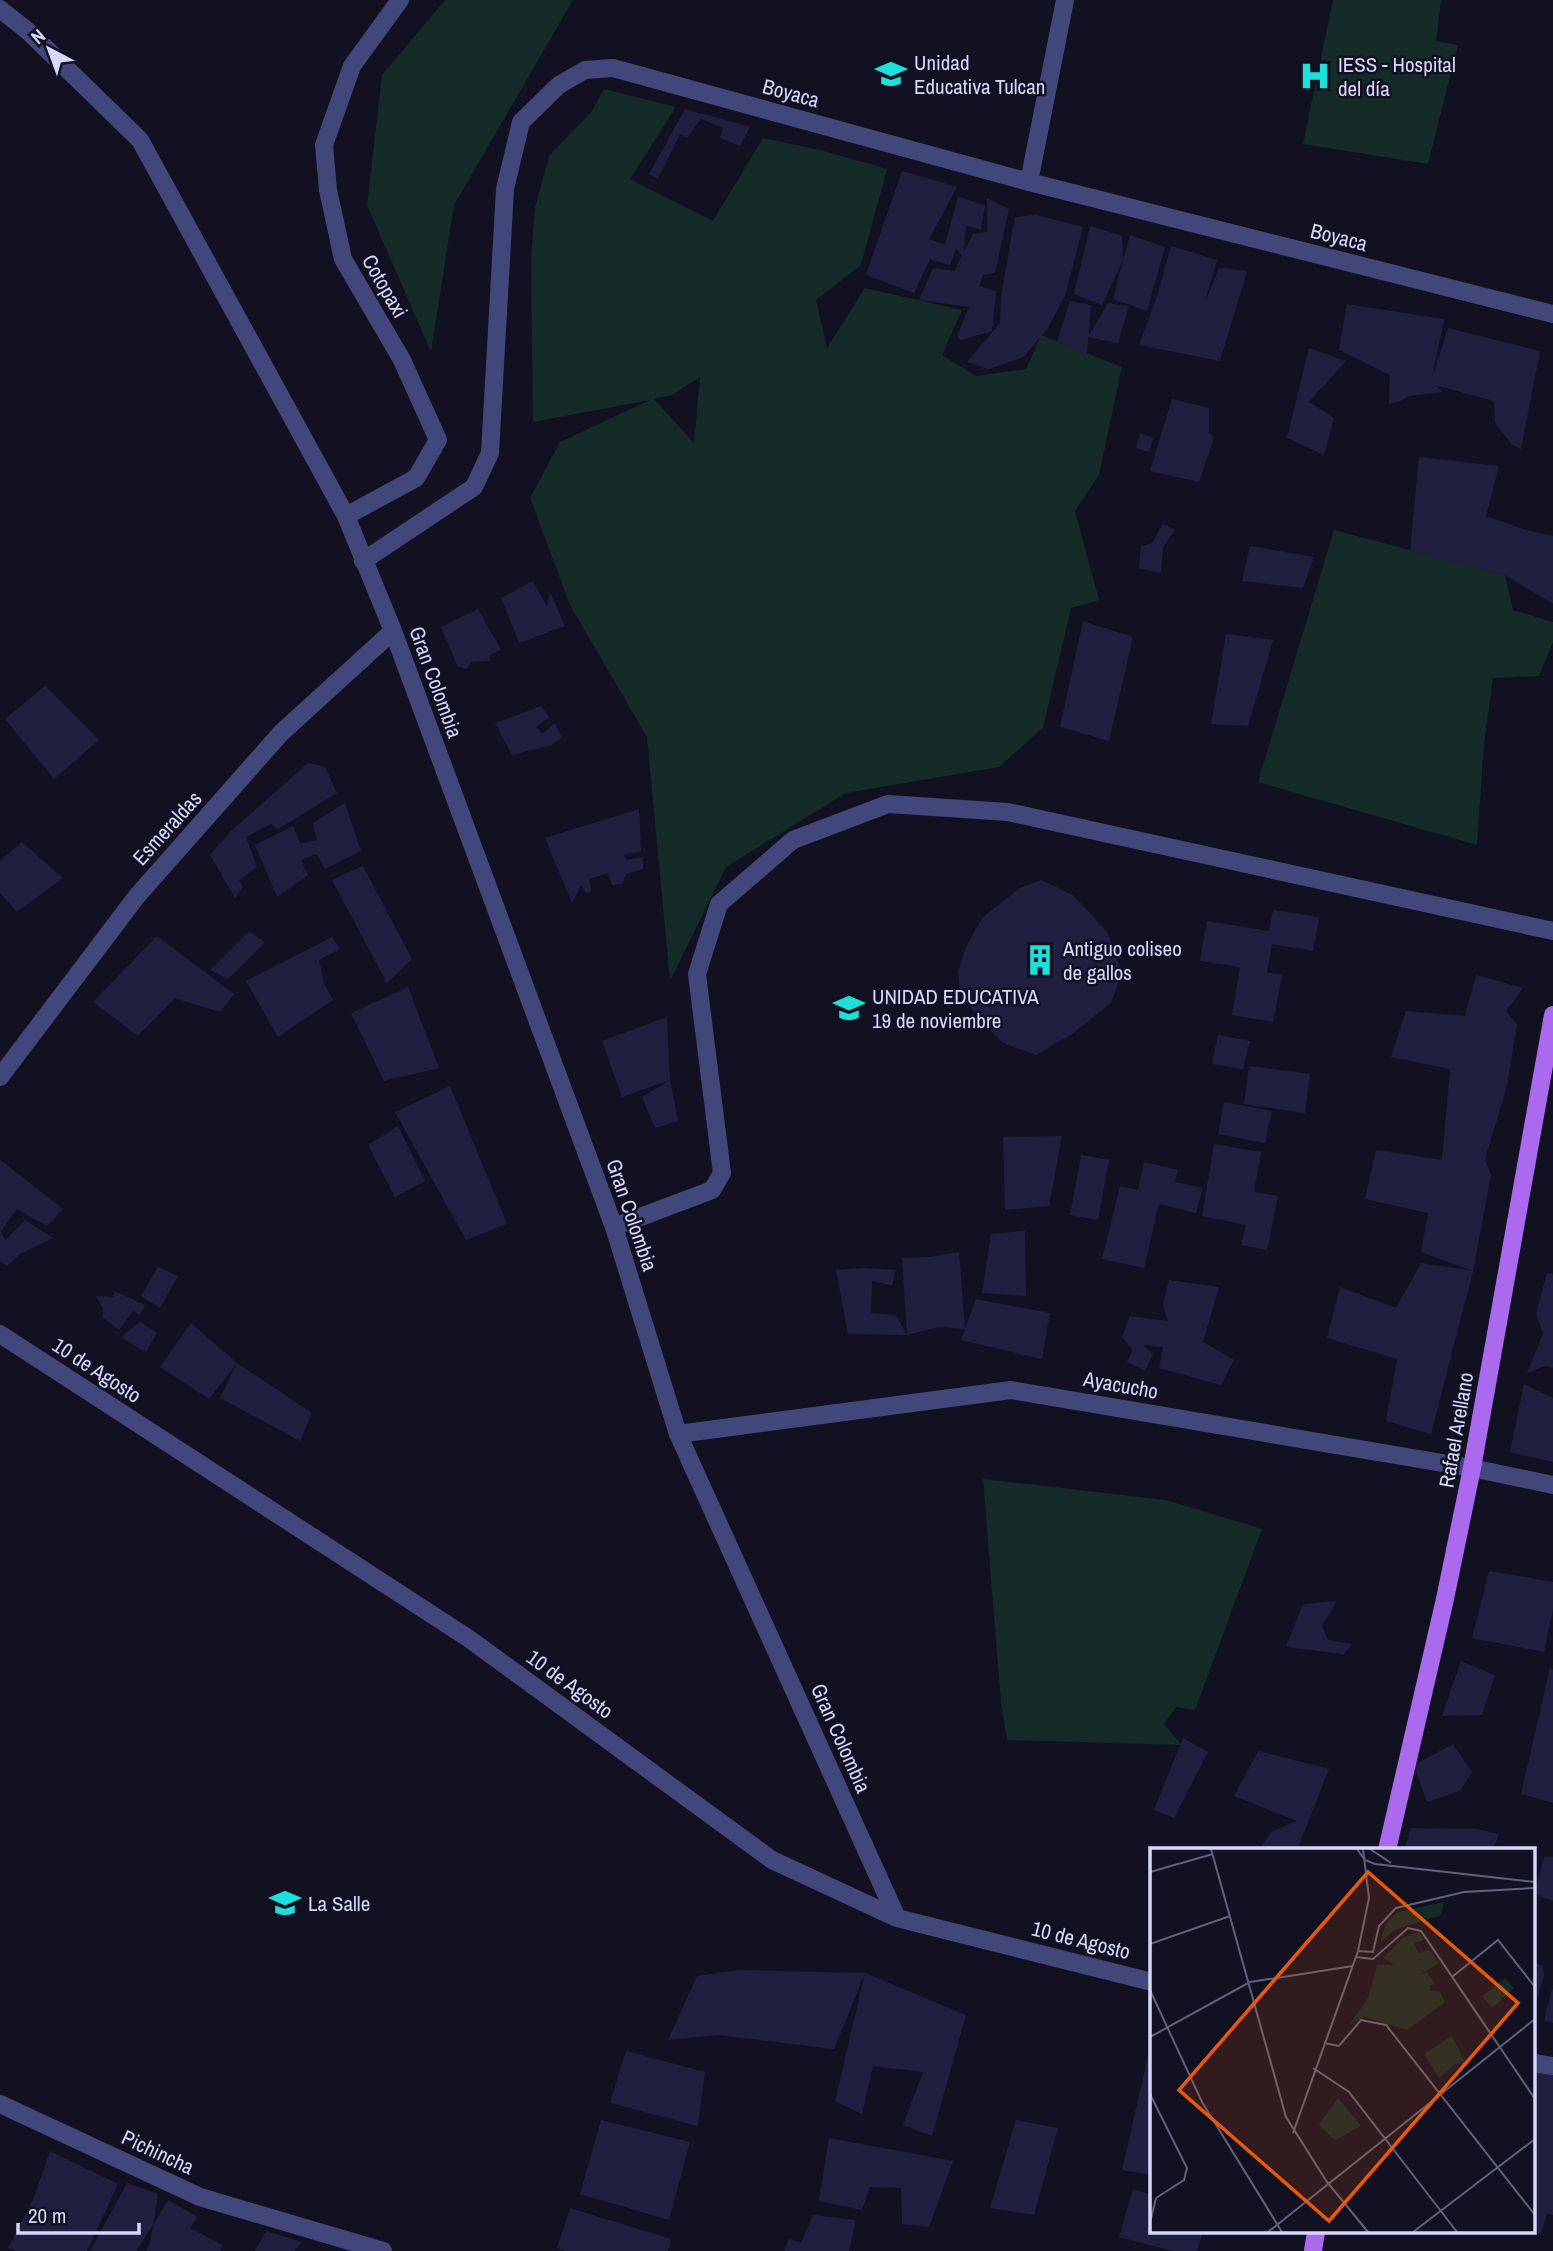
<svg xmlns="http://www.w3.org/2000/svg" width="1553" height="2251" font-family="'Archivo Narrow',sans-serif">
<rect width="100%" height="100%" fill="#112"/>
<path fill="#142b27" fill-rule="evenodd" d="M445,0H573L454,205L431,352L367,205L382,75Z
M1333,0H1441L1436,41L1458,45L1428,164L1303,144Z
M604,89L676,107L630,179L713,221L763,138L820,150L887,169L861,265L816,300L827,348L865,288L962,310L942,355L976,376L1026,369L1041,335L1122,367L1099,475L1075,511L1099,600L1071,608L1043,728L999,767L846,793L726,867L670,981L647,737L570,605L530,498L560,442L650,400L533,422L531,258L535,208L549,156L592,111ZM700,377L694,443L654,399L672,395Z
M1334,530L1505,575L1513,610L1553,622V642L1539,676L1493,678L1484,743L1477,845L1258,782Z
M983,1479L1166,1500L1262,1529L1195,1710L1176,1707L1164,1724L1182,1745L1007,1740L1001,1703Z"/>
<path fill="#211f40" d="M685,109L750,127L740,146L720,138L723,128L701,119L687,138L680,134L658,179L649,174Z
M902,171L957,187L929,239L945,245L958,196L985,206L981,229L966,226L964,252L973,234L987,232V198L1009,209L995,273L983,275L979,286L996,291L992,331L961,340L957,336L969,307L919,300L933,268L955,271L962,255L956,249L950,265L930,259L914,293L866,275Z
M1036,215L1083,227L1065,296L1047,329L1024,357L989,369L967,362L1000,323L1001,296L1015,217Z
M1090,226L1122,236L1123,260L1130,235L1165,247L1147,311L1113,299L1123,260L1102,305L1074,294Z
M1171,246L1217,260L1205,302L1219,268L1247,271L1220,361L1139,345L1158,293Z
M1070,301L1091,305L1087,354L1057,342Z
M1108,303L1129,306L1118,343L1088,337Z
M1347,304L1444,319L1432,378L1448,328L1540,351L1521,449L1512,445L1495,422L1494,401L1435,385L1443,392L1409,396L1401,401L1389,404L1390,375L1339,350Z
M1309,348L1346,361L1309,402L1334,418L1324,455L1287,438Z
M1172,399L1209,408V432L1214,438L1199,482L1150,471Z
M1140,433L1153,438L1149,452L1136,448Z
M1419,457L1499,466L1486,516L1526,530L1553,536V604L1505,575L1410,551Z
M1163,524L1175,530L1163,547L1161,573L1139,568L1141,546L1152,543Z
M1250,546L1314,557L1303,588L1242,581Z
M533,581L547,607L550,592L565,626L519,643L501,598Z
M478,609L501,650L490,655V661L472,662L467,669L458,667L441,627Z
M1083,621L1133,637L1109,741L1060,727Z
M1226,634L1273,640L1248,726L1211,724Z
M45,686L99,740L54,779L5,719Z
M541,706L549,717L536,727L542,734L555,723L562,738L552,745L512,755L495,723Z
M308,763L325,767L337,793L278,829L271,824L246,837L257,867L239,880L243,888L235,898L210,855L231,831Z
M345,803L361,851L325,869L317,854L301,860L308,875L277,897L255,845L293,826L300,844L317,840L313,823Z
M639,809L641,851L624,855L626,860L643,857V869L626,874L622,884L612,885L608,873L589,879L591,891L586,893L581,885L572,903L545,838Z
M22,842L63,878L17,912L0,893V861Z
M363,866L412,959L387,983L332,880Z
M1041,880L1073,895L1108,933L1122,972L1111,1003L1072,1034L1036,1055L1003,1043L981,1021L960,993L958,972L966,947L982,918L1020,888Z
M1273,910L1319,917L1313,951L1272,944L1267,972L1282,975L1273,1022L1232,1015L1240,967L1200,961L1207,921L1269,931Z
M249,931L265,942L228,979L210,970Z
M157,936L234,994L220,1012L175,998L138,1036L93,1002Z
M332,937L340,949L319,960L324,983L333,1000L278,1037L246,981Z
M1476,975L1523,988L1506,1011L1517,1024L1506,1090L1485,1159L1491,1175L1473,1271L1431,1434L1386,1421L1397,1359L1327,1338L1340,1287L1396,1308L1421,1263L1473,1271L1421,1252L1428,1213L1365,1199L1376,1150L1442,1160L1450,1069L1391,1057L1406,1011L1465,1016Z
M408,987L439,1068L384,1081L351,1013Z
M667,1017L670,1080L622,1097L602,1041Z
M1218,1035L1250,1041L1243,1069L1212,1064Z
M1249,1066L1310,1074L1305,1113L1244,1104Z
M670,1080L678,1121L655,1128L642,1097Z
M450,1086L507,1224L466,1240L395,1112Z
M1224,1102L1272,1111L1265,1143L1218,1134Z
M398,1126L425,1181L395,1197L368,1145Z
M1062,1136L1049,1206L1005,1210L1003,1137Z
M1214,1144L1261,1152L1254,1192L1278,1196L1267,1250L1241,1245L1246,1225L1202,1216Z
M1081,1155L1109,1160L1098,1220L1070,1215Z
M0,1160L63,1209L47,1226L17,1209L1,1231L5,1241L25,1220L53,1238L20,1254L7,1266L0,1261Z
M1144,1162L1178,1170L1175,1182L1203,1188L1196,1213L1159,1204L1144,1268L1102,1259L1120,1186L1138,1190Z
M1025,1231L1026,1296L982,1293L991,1234Z
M959,1252L965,1329L938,1327L907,1335L848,1334L836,1270L865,1268L896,1270L892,1285L872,1281L871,1313L896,1315L907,1335L902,1258L930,1257Z
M158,1267L178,1276L160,1308L141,1296Z
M1547,1273L1553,1274V1368L1546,1366L1527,1373L1543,1334L1536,1313Z
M1169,1280L1219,1287L1203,1342L1234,1360L1221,1385L1159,1368L1163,1347L1143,1345L1153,1354L1145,1371L1127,1362L1133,1350L1122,1337L1130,1316L1168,1321L1163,1305Z
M115,1291L145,1305L140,1315L133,1311L119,1330L102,1317L103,1309L96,1296L113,1297Z
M976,1299L1050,1313L1042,1359L961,1340Z
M140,1322L157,1333L146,1352L121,1337Z
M191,1323L237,1363L312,1413L300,1441L220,1398L237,1363L209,1399L160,1367Z
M1524,1384L1553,1398V1462L1510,1452Z
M1489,1571L1553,1582V1609L1544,1652L1472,1638Z
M1337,1601L1322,1626L1328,1640L1352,1644L1344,1654L1286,1647L1303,1604Z
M1461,1661L1495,1675L1482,1715L1442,1716Z
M1550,1668L1553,1670V1803L1521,1794Z
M1183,1738L1208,1752L1174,1818L1154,1810Z
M1453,1744L1472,1772L1460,1791L1427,1802L1414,1765Z
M1258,1751L1329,1769L1297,1850H1259L1271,1832L1297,1821L1234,1796Z
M1411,1828L1477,1829L1499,1834L1493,1850H1404Z
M1544,1857H1553V1901L1534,1894Z
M1534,1963L1543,1966L1544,1976L1534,2008Z
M738,1970L865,1973L834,2049L718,2035L668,2040L697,1976Z
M865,1973L966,2015L932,2136L903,2125L923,2072L873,2066L862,2114L835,2101Z
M1552,1989L1553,1990V2023L1544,2021Z
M1151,2043H1152V2175L1122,2170Z
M626,2051L705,2072L698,2126L610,2103Z
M1534,2065L1553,2070V2215L1547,2213L1541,2234L1534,2232Z
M601,2120L690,2142L669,2220L580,2194Z
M1016,2120L1058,2128L1034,2215L990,2208Z
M829,2138L953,2161L929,2227L902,2224L901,2188L870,2187L862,2210L819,2201Z
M50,2151L118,2184L87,2251H16L8,2248L33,2200Z
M127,2183L158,2194L153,2225L168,2200L198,2217L190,2228L223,2245L220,2251H146L150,2243L153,2225L136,2251H90Z
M1133,2189L1152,2195V2232H1203L1197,2251H1173L1119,2237Z
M570,2208L671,2239L668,2251H566L557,2248Z
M813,2215L856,2220L849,2251H784L789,2239L801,2243Z
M266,2231L302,2242L294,2251H255Z"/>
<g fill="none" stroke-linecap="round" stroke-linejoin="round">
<path stroke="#41477b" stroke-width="18" d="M0,9L29,32L140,140L346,516L393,631L614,1227L678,1434L897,1918
M1029,182L1065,0
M346,516L416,478L438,440L402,360L343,259L328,190L324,145L352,66L400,0
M363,561L474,487L490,453L505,189L521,122L559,85L585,70L613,68L1029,182L1553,314
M0,1077L137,896L281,733L393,631
M614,1227L712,1190L722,1173L697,974L719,904L793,840L888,804L1008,812L1553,931
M0,1334L468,1638L772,1860L897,1918L1152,1982
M678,1434L1011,1390L1472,1468L1553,1485
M1534,2063L1553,2066
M0,2104L200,2197L383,2251"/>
<path stroke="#ab6aed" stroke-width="18" d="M1387,1850L1445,1599L1472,1468L1553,1015
M1313,2251L1316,2232"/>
</g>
<defs>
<symbol id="university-bare" viewBox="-9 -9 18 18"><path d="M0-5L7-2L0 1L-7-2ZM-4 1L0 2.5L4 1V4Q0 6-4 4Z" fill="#1be1da" stroke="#112" stroke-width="2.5" paint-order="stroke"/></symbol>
<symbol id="hospital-bare" viewBox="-9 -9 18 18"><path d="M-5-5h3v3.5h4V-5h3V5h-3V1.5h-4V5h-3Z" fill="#1be1da" stroke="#112" stroke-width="2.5" paint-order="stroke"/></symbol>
<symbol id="building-bare" viewBox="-9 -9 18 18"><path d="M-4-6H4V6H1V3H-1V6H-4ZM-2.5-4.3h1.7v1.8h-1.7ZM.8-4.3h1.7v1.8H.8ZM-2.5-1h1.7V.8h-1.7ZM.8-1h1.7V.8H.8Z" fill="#1be1da" stroke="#112" stroke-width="2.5" paint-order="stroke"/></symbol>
<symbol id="school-bare" viewBox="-9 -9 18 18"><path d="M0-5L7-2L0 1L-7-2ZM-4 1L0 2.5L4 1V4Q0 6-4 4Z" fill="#1be1da" stroke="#112" stroke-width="2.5" paint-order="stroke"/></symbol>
</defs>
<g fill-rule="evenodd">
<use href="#university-bare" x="869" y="52" width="44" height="44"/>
<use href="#hospital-bare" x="1293" y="54" width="44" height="44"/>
<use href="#building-bare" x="1018" y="938" width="44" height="44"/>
<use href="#school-bare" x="827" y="986" width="44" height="44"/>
<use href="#school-bare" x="263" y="1881" width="44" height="44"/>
</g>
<g text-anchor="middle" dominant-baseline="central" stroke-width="5" stroke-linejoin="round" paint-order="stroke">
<g font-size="21" fill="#d6d7fa" stroke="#112" text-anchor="start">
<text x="914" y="62">Unidad<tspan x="914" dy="24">Educativa Tulcan</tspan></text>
<text x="1338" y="64">IESS - Hospital<tspan x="1338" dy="24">del día</tspan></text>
<text x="1063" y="948">Antiguo coliseo<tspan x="1063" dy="24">de gallos</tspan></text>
<text x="872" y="996">UNIDAD EDUCATIVA<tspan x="872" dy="24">19 de noviembre</tspan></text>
<text x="308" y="1903">La Salle</text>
</g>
<g font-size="21" fill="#d6d7fa" stroke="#112">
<text transform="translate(791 93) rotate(15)">Boyaca</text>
<text transform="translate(1339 237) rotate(14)">Boyaca</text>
<text transform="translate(385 286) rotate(60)">Cotopaxi</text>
<text transform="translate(436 682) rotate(70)">Gran Colombia</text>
<text transform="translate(167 828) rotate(-48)">Esmeraldas</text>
<text transform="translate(632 1215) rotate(71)">Gran Colombia</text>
<text transform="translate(97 1370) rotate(33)">10 de Agosto</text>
<text transform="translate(1121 1385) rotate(10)">Ayacucho</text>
<text transform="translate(1456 1430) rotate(-80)">Rafael Arellano</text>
<text transform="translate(570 1684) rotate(36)">10 de Agosto</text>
<text transform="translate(841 1738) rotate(66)">Gran Colombia</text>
<text transform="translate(1081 1940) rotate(14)">10 de Agosto</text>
<text transform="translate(158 2152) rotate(25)">Pichincha</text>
</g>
</g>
<g transform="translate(1150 1848)">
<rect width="385" height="385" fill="#112"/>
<path d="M294,54L291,67L244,82L230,95L236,75L248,64ZM269,84L274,92L264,95L268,105L280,102L289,115L269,127L277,125L285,135L279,138L280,143L290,144L295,154L257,182L215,169L200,176L218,150L227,117H244L234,110L252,90ZM355,130L364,140L342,160L332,148ZM302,188L316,216H305L289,230L274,206ZM188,250L211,278L185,292L169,277Z" fill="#142b27"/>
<path fill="none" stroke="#606078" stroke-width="2" d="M61,1L136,269L177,334L218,384M207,1L215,12L225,16L385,34M220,1L241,15M0,24L63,6M0,96L80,68M208,103L223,104L229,78L246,60L314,44L385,40M206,109L223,111L258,80L271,83L385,251M302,129L348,92L385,139M0,142L52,254L132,384M0,189L100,134L203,118M174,195L189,198L211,172L236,177L385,367M163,220L199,244L307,384M0,246L37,320L34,332L6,350M143,285L208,103L219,50L213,1M0,375L6,350M118,384L385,171M263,384L385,291"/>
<path fill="#e8590c" fill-opacity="0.15" stroke="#e8590c" stroke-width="3.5" d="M218,24L368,155L179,373L29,242Z"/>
<rect width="385" height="385" fill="none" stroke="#d6d7fa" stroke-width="3.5"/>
</g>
<g transform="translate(49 49) rotate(319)" stroke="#111122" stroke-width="5" paint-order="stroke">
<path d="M0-5L12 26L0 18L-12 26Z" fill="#d6d7fa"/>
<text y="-10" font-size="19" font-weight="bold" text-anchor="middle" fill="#d6d7fa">N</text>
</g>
<path d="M18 2223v10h121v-10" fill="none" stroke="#d6d7fa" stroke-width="3.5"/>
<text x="28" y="2223" font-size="21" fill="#d6d7fa" stroke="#111122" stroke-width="5" paint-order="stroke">20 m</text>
</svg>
